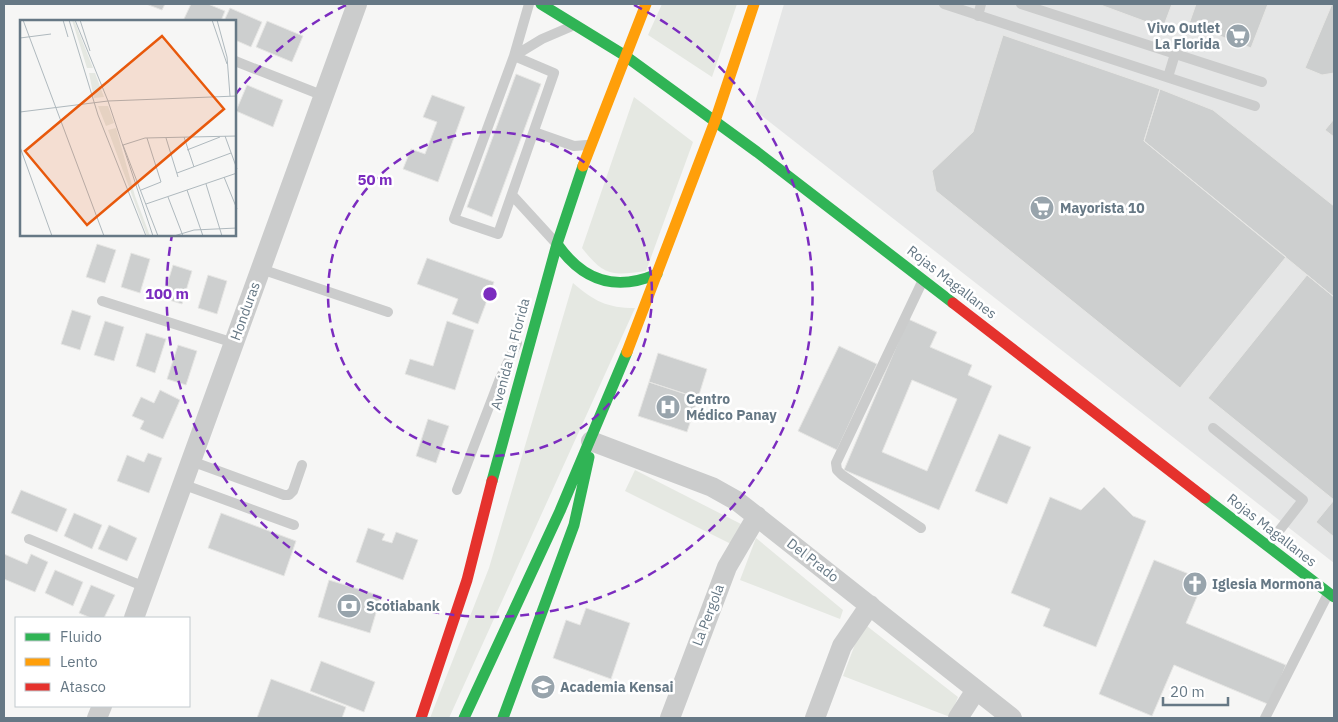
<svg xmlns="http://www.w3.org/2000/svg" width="1338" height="722" font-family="'IBM Plex Sans',sans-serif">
<rect width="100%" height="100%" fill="#f6f6f5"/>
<path fill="#e5e6e6" d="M784,4H1334V563L753,109Z"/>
<path fill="#e5e8e2" d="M662,4H737L712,77L648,35Z
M634,97L693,142L646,271C612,276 604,276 582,248Z
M573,283C594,301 607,308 635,308L449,718H430L489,568Z
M635,470L741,524L731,544L625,491Z
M756,538L843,610L840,619L740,580Z
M863,623L958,697L950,717L843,676Z"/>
<path fill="#cdcfcf" stroke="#e6e6e4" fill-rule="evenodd" d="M146,4H165L162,10Z
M191,4H208L225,11L221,21H183Z
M1098,4H1172L1163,28Z
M1196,4H1268L1251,48L1189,24Z
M1332,4H1334V73L1322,75L1305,68Z
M230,8L262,22L251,47L235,40V21H224Z
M267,21L303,36L292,62L256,47Z
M1003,35L1160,89L1144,141L1286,257L1180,388L936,191L932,171L973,132Z
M516,74L541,84L492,217L467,207Z
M247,85L283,100L273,127L236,111Z
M1160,89L1213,110L1334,206V297L1144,141Z
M432,95L465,107L438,182L403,169L411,149L425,154L437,122L423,117Z
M1334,119V137L1325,130Z
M97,244L116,250L105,283L86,277Z
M131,253L150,259L140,293L121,287Z
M427,258L494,282L478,324L452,314L458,299L417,284Z
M173,265L192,271L182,304L163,298Z
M208,275L227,281L217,314L198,308Z
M1307,275L1334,297V500L1208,398Z
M72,310L91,316L80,350L61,344Z
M908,319L937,332L930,347L972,365L968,375L992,386L939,510L844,470ZM912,380L957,399L927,471L882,452Z
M105,321L124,327L114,361L94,355Z
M447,321L474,330L455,390L405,374L410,359L433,366Z
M146,333L166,339L155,373L136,366Z
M178,345L197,351L186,385L167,379Z
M839,346L877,364L837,450L798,431Z
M658,353L707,369L698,398L649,382Z
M649,382L698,398L687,432L638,416Z
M160,390L180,400L163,439L140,429L144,421L132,416L141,397L154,403Z
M428,419L449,426L436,463L416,456Z
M999,434L1031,447L1007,504L975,491Z
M148,453L162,458L149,493L117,481L127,455L144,462Z
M1104,487L1133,516L1146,521L1096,647L1043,626L1050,609L1011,593L1050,497L1081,510Z
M21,490L67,509L57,532L11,513Z
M1334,500V537L1316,522Z
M74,513L102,525L92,549L64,536Z
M221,513L296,541L284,576L208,548Z
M109,525L137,538L127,561L98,549Z
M368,528L385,534L382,540L392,543L396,532L418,540L403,580L356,562Z
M4,554L27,564L31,554L48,562L35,592L4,579Z
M1154,560L1204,580L1186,623L1286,665L1270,705L1174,665L1152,716L1099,694Z
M55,570L83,582L73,606L45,593Z
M329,580L381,596L370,633L318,617Z
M91,585L115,595L104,618H91L79,613Z
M586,608L630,623L611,679L553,658L566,620L580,625Z
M321,661L375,682L364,712L310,691Z
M271,679L346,707L342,718H257Z"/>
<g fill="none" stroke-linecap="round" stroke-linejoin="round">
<path stroke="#cbcccc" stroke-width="10" d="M944,4L1255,106
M1021,4L1262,82
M978,16L981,4
M514,56L554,73L498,234L454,219Z
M514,56L542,39L570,27
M514,56L529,4
M235,61L324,96
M1168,77L1175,54
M534,132L574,146L587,145
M512,195L555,242
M261,269L388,312
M102,301L234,343
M1213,428L1303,500L1268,545
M191,461L284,495H289L293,491L302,465
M182,484L294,525
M457,490L499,381L517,343
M921,528L842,475L837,470L836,463L923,280
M29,539L145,587
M1265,718L1328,594"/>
<path stroke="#cbcccc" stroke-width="20" d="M591,441L712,487L737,501L1012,718
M134,618L357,4
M97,718L102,706
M670,718L727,567L757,516
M815,718L842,646L870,605
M958,718L976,690"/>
<path stroke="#30b455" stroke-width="11" d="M541,4L624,55L757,152L953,303
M557,244C583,281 615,292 657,274
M492,481L557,244L583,166
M1205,498L1334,597
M464,718L560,511L627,352
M503,718L574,525L589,457"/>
<path stroke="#ff9f0a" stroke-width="11" d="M583,166L646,4
M627,352L715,121L754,4"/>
<path stroke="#e5322d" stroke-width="11" d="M953,303L1205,498
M421,718L467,580L492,481"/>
</g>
<g fill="none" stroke="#7b2cbf" stroke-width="2.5" stroke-dasharray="9 6">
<circle cx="490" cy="294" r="162"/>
<path d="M235 95A323 323 0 0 1 346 5M634 5A323 323 0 1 1 172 235"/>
</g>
<defs>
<symbol id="supermarket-disc" viewBox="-11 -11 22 22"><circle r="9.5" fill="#98a4ac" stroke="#fff"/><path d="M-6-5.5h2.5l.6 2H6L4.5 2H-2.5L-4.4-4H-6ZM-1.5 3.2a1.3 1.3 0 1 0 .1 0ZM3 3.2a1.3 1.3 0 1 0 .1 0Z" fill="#fff"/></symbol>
<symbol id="hospital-disc" viewBox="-11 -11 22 22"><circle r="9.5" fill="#98a4ac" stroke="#fff"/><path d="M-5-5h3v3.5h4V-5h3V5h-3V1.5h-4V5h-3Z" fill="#fff"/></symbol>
<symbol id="church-disc" viewBox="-11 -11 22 22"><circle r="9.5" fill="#98a4ac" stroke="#fff"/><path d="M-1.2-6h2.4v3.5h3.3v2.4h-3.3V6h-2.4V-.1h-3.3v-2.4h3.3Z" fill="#fff"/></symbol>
<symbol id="bank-disc" viewBox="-11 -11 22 22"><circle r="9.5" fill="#98a4ac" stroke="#fff"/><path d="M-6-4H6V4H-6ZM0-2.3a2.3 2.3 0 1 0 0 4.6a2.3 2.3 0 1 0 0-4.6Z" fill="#fff"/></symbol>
<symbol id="school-disc" viewBox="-11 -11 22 22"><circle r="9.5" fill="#98a4ac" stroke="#fff"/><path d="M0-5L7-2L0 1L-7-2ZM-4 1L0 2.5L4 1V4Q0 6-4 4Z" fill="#fff"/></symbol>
</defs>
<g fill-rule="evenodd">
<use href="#supermarket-disc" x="1224" y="22" width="28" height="28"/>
<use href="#supermarket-disc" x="1028" y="194" width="28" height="28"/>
<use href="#hospital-disc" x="654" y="393" width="28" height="28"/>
<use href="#church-disc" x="1181" y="570" width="28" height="28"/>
<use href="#bank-disc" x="335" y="592" width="28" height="28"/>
<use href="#school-disc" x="529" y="673" width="28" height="28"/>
</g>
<g text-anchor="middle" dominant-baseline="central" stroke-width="5" stroke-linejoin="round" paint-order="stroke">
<g font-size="14" font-weight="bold" fill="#667885" stroke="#fff" text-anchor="start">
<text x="1220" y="28" text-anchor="end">Vivo Outlet<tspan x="1220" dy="16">La Florida</tspan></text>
<text x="1060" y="208">Mayorista 10</text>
<text x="686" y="399">Centro<tspan x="686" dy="16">Médico Panay</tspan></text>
<text x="1212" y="584">Iglesia Mormona</text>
<text x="366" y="606">Scotiabank</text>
<text x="560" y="687">Academia Kensai</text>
</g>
<g font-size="14" fill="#667885" stroke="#fff">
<text transform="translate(952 282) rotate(38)">Rojas Magallanes</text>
<text transform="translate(245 311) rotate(-70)">Honduras</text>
<text transform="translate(510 354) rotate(-75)">Avenida La Florida</text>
<text transform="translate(1272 530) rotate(38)">Rojas Magallanes</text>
<text transform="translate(813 560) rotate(38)">Del Prado</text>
<text transform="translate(708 615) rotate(-69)">La Pergola</text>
</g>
</g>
<g transform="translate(20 20)">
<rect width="216" height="216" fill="#f6f6f5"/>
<path d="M52,0H54L73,48H67ZM69,53H75L84,77L74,78ZM78,86H88L94,103L86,106ZM96,108L115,176L130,216H127L88,110Z" fill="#e5e8e2"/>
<path fill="none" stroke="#afb9be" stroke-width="1" d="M3,0L84,216M43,0L48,17M49,0L78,95L126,216M55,0L88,81L133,216M60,0L70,31M192,0L207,44M197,0L207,37L210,76M0,18L31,14M88,81L217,76M0,92L88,81M205,116L217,149M164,117L174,147M146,118L158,157M0,127L32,216M167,130L200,117M157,153L211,133M204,157L217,189M186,164L202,216M121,170L141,162L127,118M167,170L183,216M148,177L163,216M126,184L217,153M138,216L103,125L125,118L217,116M154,216L174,210L217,208"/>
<path fill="#e8590c" fill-opacity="0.15" stroke="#e8590c" stroke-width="2.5" d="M142,16L204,89L67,205L5,131Z"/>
<rect width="216" height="216" fill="none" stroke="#667885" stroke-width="2.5"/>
</g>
<circle cx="490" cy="294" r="8" fill="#7b2cbf" stroke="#fff" stroke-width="2.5"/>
<g font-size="15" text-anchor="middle" font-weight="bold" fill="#7b2cbf" stroke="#fff" stroke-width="5" stroke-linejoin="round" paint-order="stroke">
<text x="375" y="185">50 m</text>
<text x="167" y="299">100 m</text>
</g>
<rect width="1338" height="722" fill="none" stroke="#667885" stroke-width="10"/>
<rect x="15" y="617" width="175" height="90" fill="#ffffff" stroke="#c2c9ce"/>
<rect x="25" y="633" width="25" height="8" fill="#30b455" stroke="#c2c9ce"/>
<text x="60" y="642" font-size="15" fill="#667885">Fluido</text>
<rect x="25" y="658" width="25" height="8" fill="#ff9f0a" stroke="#c2c9ce"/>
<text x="60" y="667" font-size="15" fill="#667885">Lento</text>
<rect x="25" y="683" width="25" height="8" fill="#e5322d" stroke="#c2c9ce"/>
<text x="60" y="692" font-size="15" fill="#667885">Atasco</text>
<path d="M1163 697v8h65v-8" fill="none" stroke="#667885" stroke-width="2.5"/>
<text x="1170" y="697" font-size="15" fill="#667885" stroke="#ffffff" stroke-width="4" paint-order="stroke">20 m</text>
</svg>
